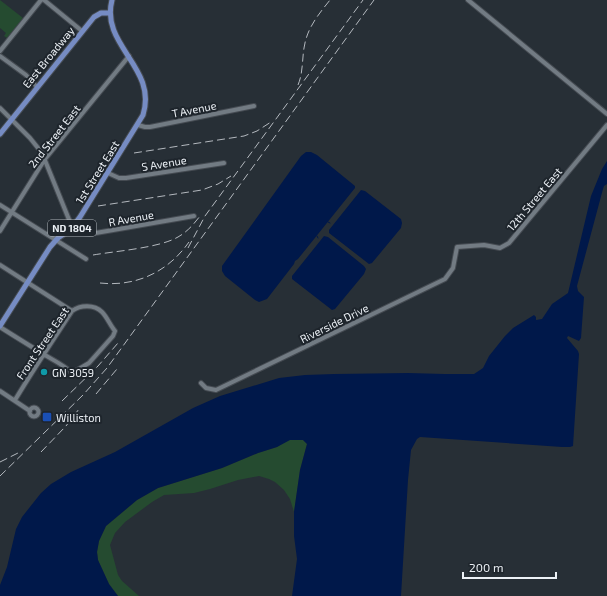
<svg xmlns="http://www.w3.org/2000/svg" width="607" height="596" font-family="'Exo 2',sans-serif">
<rect width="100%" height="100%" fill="#272f36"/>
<path fill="#254b30" d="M0,0L23,18L7,38L4,36L6,33L0,28Z
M287,440H303L307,444L300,470L294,512L290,499L284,490L275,482L269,479L259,476L238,480L210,489L194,493L164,495L152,502L125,522L115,533L110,545L118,575L122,581L139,596H118L109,584L98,560L97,552L99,541L106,526L112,521L137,500L158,488L222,468L258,453L277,447Z"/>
<path fill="#00184a" d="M306,152H311L317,155L355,186V188L298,259L295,261L294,264L267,299L259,302L255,300L225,276L222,271V266L301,156Z
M607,161V184L604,186L603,189L577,286L578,291L584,297L581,338L579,341L568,336L567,338L578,351L579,354L573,446L570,447H562L420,437L417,439L411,450L408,480L401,596H292L297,559L294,536V512L300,470L307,444L303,440H290L277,447L258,453L222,468L158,488L137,500L106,526L99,541L97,552L98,560L109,584L118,596H0V585L7,567L16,529L22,517L41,493L51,484L71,472L115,452L193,408L220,396L279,378L305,375L334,374L408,373L445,374H474L483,368L489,356L505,336L513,328L534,315L536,317V320L542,319L552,304L568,293L591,196L602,169Z
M361,190L365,191L401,219L402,223L401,228L372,263L369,264L329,233V230Z
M324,236L328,237L364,266L366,269L364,274L335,309L332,310L292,279V276Z"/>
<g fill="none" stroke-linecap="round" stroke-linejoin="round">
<path stroke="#00184a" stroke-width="1" d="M328,222L330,223
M317,236L318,238"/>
<defs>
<path id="minor" d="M44,0L82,31
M468,0L607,114
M0,51L41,0
M0,56L26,75L37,87
M0,108L30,138L42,153L70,222C75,229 81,234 90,234L194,216
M138,125L145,127H150L254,106
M108,173L119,178H126L224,163
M0,205L86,259
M0,231L45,159L129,56
M0,265L72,311
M0,327C14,336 29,345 43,354C53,360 64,365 72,373L89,363L113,336L115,331C110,325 107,317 102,312C94,304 80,305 72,311C53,340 33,370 15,400
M201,383L206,388L216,390L445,279L453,268L457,247L484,245L500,248L509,243L607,125
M0,391L30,411
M29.5 412a4.5 4.5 0 1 1 9 0a4.5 4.5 0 1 1-9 0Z"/>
<path id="major" d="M0,134L94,17L101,13H110
M0,326L50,247L58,238L71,229L80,217L143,115C158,67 100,46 112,0"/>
</defs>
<use href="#minor" stroke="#454b52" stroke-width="6"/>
<use href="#major" stroke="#454b52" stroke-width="7"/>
<use href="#minor" stroke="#727b83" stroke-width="4"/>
<use href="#major" stroke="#768cc3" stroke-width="5"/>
<path stroke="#b4b9bf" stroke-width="1" stroke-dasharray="8 4" stroke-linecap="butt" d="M298,85C303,73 302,61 304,48C307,28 318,15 330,0
M134,153L244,136L257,131L271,122
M98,206L202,190L218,184L231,176
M188,248L205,216L363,0
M93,255C116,251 159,248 178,237C187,232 194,224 200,216
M100,283C136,287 168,272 189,242
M96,394L117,369
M62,401L98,366L118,343
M41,452L66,426L79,409
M0,462L18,453
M0,476L83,395L107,368L374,0"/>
</g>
<circle fill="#0f9aa8" stroke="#1e252c" stroke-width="1.5" cx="44" cy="372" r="4"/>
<rect fill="#1a4fb4" stroke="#1e252c" stroke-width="1.5" x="42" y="412" width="10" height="10" rx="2"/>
<g text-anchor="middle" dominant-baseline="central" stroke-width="4" stroke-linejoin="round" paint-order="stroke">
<rect fill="#1e252c" stroke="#aeb4b9" stroke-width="1" x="48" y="220" width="48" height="16" rx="3"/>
<g font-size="10" font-weight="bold" fill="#ecf1f6">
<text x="72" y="228">ND 1804</text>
</g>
<g font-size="11" fill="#ecf1f6" stroke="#1e252c">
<text transform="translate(48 57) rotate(-51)">East Broadway</text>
<text transform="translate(194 109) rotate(-11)">T Avenue</text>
<text transform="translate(54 136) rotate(-52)">2nd Street East</text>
<text transform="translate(164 163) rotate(-9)">S Avenue</text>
<text transform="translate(97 172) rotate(-58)">1st Street East</text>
<text transform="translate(534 199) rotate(-50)">12th Street East</text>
<text transform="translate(131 218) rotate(-10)">R Avenue</text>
<text transform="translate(334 323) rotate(-26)">Riverside Drive</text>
<text transform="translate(42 343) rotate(-56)">Front Street East</text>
</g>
<g font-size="11" fill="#ecf1f6" stroke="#1e252c" text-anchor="start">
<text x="52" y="372">GN 3059</text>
<text x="56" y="417">Williston</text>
</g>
</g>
<path d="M463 572v6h93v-6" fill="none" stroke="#ecf1f6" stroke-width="2"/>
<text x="469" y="572" font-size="12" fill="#ecf1f6" stroke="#1e252c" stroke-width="3" paint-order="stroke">200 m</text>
</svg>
